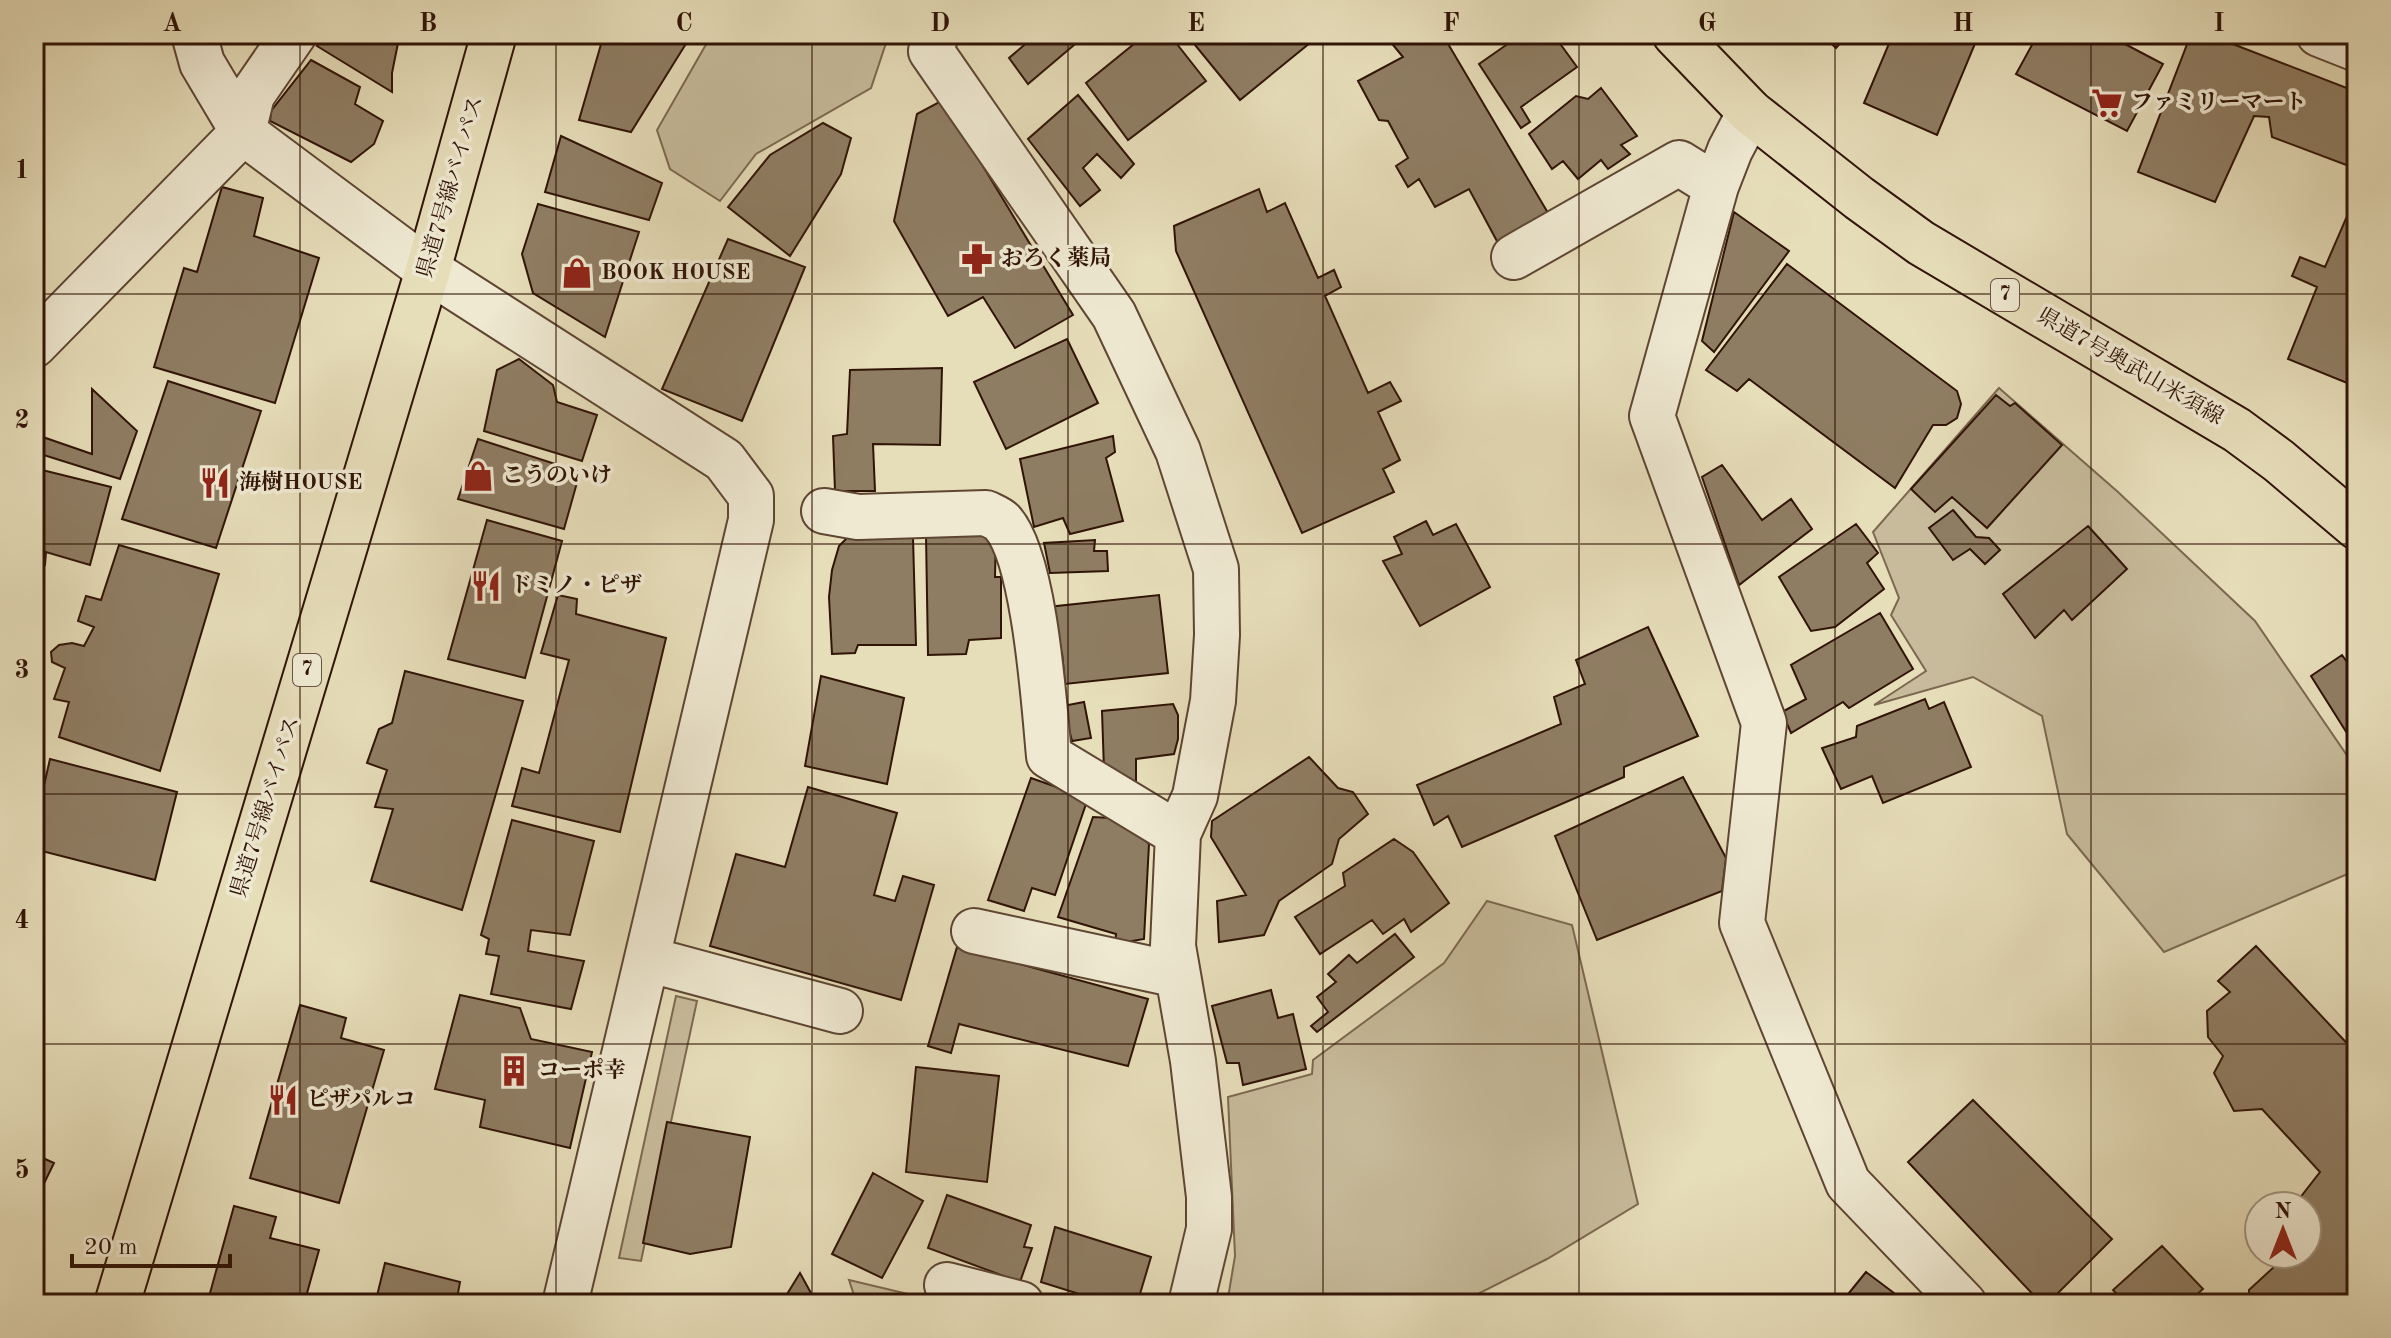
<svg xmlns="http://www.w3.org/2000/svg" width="2391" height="1338" font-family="'Old Standard TT','Noto Serif JP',serif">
<rect width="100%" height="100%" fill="#e6ddb9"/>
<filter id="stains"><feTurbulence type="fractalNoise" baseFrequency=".0025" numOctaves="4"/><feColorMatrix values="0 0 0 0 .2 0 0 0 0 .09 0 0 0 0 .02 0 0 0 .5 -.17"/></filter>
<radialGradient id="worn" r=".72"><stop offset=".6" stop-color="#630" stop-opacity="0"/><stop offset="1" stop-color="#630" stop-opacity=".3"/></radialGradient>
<path fill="#c7bb9b" stroke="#7c6850" stroke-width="2" d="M712,34H889L871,88L756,154L720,201L670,169L657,130Z
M1999,388L2118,492L2255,621L2357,770V870L2164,952L2067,834L2042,716L1973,677L1874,705L1926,671L1891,615L1899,598L1873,532Z
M1487,901L1572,925L1638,1204L1547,1259L1458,1304H1227L1235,1256L1228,1097L1312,1074L1313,1060L1444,963Z
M676,996L697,1001L641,1261L619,1258Z
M849,1280L950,1304H857Z"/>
<path fill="#8f7d63" stroke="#301406" stroke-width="2" d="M325,34H380L398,43L392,73V92L317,46Z
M604,34H692L631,132L579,120Z
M1025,34H1087L1028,84L1009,58L1029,41Z
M1136,34H1169L1206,81L1128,140L1086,83L1140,39Z
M1186,34H1321L1240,100Z
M1384,34H1442L1444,37L1548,213L1498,243L1469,189L1435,207L1419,179L1408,187L1396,166L1408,158L1388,121L1379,120L1358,81L1403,57Z
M1522,34H1553L1577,67L1521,107L1530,122L1521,128L1479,64Z
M1821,34H1848L1836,48Z
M1893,34H1979L1937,135L1864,103Z
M2038,34H2106L2163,64L2127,131L2016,74Z
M2191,34H2207L2357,92V169L2272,137L2269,117L2254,116L2215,202L2138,172Z
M311,60L360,87L355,104L383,121L374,144L351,162L270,121L271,111Z
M1601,88L1637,136L1621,145L1630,154L1608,169L1601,160L1578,179L1563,161L1552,169L1529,134L1576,96L1588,99Z
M1078,95L1134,164L1121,178L1097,154L1083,168L1100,190L1080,206L1028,139Z
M943,100L1073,315L1015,348L983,297L948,316L894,221L917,114Z
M823,123L851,138L841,174L790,256L728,207L770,155Z
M561,136L662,183L649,220L545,192Z
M222,187L263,198L254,236L319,258L275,403L154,367L184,268L197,272Z
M1259,189L1267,212L1285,203L1318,278L1334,270L1341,287L1325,296L1368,393L1390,382L1401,401L1378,412L1400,460L1383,469L1394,492L1302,533L1176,251L1174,226Z
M2354,200L2357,201V387L2288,359L2317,287L2292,276L2300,257L2325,267Z
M538,204L639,232L605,337L533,293L522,254Z
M1734,212L1789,251L1714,352L1702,341Z
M728,239L805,267L742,421L662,389Z
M1787,264L1957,391L1961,404L1957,418L1946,425H1933L1895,488L1749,379L1737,391L1706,370Z
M1067,339L1098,403L1006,449L974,382Z
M519,359L553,385L557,402L597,415L582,461L484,431L497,370Z
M942,368L940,445L873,444L875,491H835L833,436L847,434L850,370Z
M168,381L261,411L216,548L122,519Z
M92,389L137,431L120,479L34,452V434L92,454Z
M1996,395L2010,406L2015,403L2062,445L1987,528L1952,497L1935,512L1911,489Z
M1113,436L1115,452L1106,458L1123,521L1070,534L1063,518L1034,527L1020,459Z
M478,439L580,472L564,529L458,499Z
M1722,465L1762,520L1791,499L1812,529L1739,585L1702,477Z
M34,468L111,487L90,565L46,552L45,565L34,562Z
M1953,510L1976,537L1989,538L2000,550L1985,564L1970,549L1953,560L1929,528Z
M487,520L562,541L525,678L448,659Z
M1426,521L1433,535L1456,524L1490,587L1420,626L1383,561L1402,554L1394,537Z
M1856,524L1878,553L1867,563L1884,589L1835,627L1811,631L1779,577Z
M2088,526L2127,569L2072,620L2064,610L2035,638L2003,594Z
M996,533L995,577H1001V638L969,640L966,654L928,655L926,535Z
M847,538H913L916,645H858L855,653L832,654L829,597L832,570L839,546Z
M1095,540L1094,551H1107L1108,571L1050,573L1044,543Z
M119,545L219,574L160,771L59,737L69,702L54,699L65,668L52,662L51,652L59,645L72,643L84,646L94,627L78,621L86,596L101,600Z
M558,595L577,599L576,614L666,638L620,832L512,806L522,768L539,773L569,660L541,653Z
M1159,595L1168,673L1065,684L1062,653H1053L1048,607Z
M1880,613L1913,669L1849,708L1843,702L1791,733L1782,712L1806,699L1791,665Z
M1648,627L1698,736L1624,767V777L1462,847L1448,816L1434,825L1417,785L1561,724L1554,697L1585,684L1576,660Z
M2342,655L2352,669L2357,666V749L2311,676Z
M405,671L523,701L462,910L371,881L393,809L375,807L387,770L367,763L379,729L392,723Z
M821,676L904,698L887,784L805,766Z
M1925,699L1929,709L1944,702L1971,767L1883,803L1872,776L1841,789L1822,748L1856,737L1857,726Z
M1084,702L1091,738L1072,741L1063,706Z
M1173,704L1178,715V739L1174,754L1136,759V787L1104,770L1102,711Z
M34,747L41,749L34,768Z
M1309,757L1338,788L1353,792L1368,814L1339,839L1332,864L1279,901L1264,935L1219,942L1217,901L1246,895L1211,837L1212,821Z
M50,759L177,792L155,880L34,849V829Z
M1683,777L1726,858L1722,891L1597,940L1555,836Z
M1031,778L1088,798L1055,895L1032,888L1024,911L988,900Z
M808,787L897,813L874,895L895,901L903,876L934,885L901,1000L710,946L736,854L785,867Z
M1117,814L1149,844L1144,939L1115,944L1116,934L1058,917L1093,817L1111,818Z
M512,820L594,841L570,935L531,930L528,951L584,961L571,1009L491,994L499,956L486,954L489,939L481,935Z
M1394,839L1413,852L1449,903L1411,932L1404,919L1383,934L1372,920L1320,954L1295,917L1345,886L1343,873Z
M1395,934L1414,957L1317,1032L1311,1026L1328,1012L1317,997L1336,982L1328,974L1349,955L1357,963Z
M2256,946L2357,1054V1304H2249V1290L2288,1254H2307V1237L2315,1229L2307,1217V1206H2299L2296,1203L2320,1172L2262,1109L2234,1111L2214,1073L2223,1056L2208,1037L2207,1011L2230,992L2218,981Z
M957,947L1148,999L1128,1066L959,1024L951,1053L928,1046Z
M1271,990L1278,1018L1293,1014L1306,1069L1243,1085L1239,1063H1227L1212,1006Z
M460,995L520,1008L531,1039L592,1052L570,1148L480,1127L485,1100L435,1089Z
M300,1005L346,1018L341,1038L384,1050L339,1203L250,1178Z
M916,1067L999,1076L987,1182L906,1172Z
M1973,1100L2112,1239L2047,1304H2042L1908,1162Z
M667,1122L750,1137L731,1247L690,1254L643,1243Z
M34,1154L54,1163L34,1204Z
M873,1173L923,1201L882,1278L832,1254Z
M947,1195L1031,1225L1024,1247L1032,1248L1020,1282L928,1248Z
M234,1206L276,1217L270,1238L319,1250L304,1304H207Z
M34,1223L41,1225L34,1251Z
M1055,1227L1151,1257L1137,1304H1111L1041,1282Z
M2162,1246L2203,1289L2186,1304H2126L2113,1290Z
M385,1263L460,1282L456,1304H375Z
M1866,1272L1906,1302L1904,1304H1840Z
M800,1273L817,1304H781Z"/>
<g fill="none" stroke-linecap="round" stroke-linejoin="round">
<defs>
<path id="minor" d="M194,34L202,63L243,132L428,270L724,460L751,496V520L565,1304
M936,34L931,51L1114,315L1178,451L1216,569L1217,635L1213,701L1195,796L1178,834L1173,946L1193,1061L1209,1197V1229L1191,1304
M2319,34L2357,49
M1750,112L1730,150L1716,186L1652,416L1764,723L1742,923L1848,1183L1964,1304
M1514,257L1679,163L1716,186
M34,345L243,132L252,95L294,34
M824,511L858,517L986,513C992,516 998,518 1002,522C1035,558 1044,704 1049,756L1178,834
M974,931L1178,975
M647,959L840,1011
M947,1285L1021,1304"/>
<path id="primary" d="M1675,34L1750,112L1859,198L1921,243L2237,430L2279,461L2357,527
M117,1304L428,270L494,34"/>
</defs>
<use href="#minor" stroke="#5e4633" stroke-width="48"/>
<use href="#primary" stroke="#301406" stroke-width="48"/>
<use href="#minor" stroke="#efe9d2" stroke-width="44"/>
<use href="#primary" stroke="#e6ddb9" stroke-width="44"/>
</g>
<path fill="none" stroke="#301406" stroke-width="2" stroke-opacity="0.55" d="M300,34V1304M556,34V1304M812,34V1304M1068,34V1304M1323,34V1304M1579,34V1304M1835,34V1304M2091,34V1304M34,294H2357M34,544H2357M34,794H2357M34,1044H2357"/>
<defs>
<symbol id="supermarket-bare" viewBox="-9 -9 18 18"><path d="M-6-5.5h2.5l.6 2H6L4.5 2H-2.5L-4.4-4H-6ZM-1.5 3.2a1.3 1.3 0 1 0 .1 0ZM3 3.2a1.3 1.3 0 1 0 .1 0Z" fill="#8f2418" stroke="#efe9d2" stroke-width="2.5" paint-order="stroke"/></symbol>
<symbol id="pharmacy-bare" viewBox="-9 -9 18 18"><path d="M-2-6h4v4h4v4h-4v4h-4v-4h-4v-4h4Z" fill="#8f2418" stroke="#efe9d2" stroke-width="2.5" paint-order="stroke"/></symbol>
<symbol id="shop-bare" viewBox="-9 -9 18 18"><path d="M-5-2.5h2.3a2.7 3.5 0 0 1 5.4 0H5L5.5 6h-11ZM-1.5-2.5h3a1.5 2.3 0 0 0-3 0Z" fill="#8f2418" stroke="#efe9d2" stroke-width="2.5" paint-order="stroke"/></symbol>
<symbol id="restaurant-bare" viewBox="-9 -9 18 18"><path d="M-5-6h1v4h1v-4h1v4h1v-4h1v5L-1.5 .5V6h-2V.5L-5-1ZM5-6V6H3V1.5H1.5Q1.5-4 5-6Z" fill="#8f2418" stroke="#efe9d2" stroke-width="2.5" paint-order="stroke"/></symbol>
<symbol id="building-bare" viewBox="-9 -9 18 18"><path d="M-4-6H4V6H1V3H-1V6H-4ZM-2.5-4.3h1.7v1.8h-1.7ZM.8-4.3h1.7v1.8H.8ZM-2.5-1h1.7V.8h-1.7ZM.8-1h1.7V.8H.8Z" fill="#8f2418" stroke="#efe9d2" stroke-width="2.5" paint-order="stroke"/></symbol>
</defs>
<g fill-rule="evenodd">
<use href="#supermarket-bare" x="2085" y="81" width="44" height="44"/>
<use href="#pharmacy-bare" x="955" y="237" width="44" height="44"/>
<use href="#shop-bare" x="555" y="251" width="44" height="44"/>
<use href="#shop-bare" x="456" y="454" width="44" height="44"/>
<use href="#restaurant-bare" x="193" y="461" width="44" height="44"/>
<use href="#restaurant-bare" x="464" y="564" width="44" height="44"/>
<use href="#building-bare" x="492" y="1049" width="44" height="44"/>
<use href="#restaurant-bare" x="261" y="1078" width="44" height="44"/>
</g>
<g text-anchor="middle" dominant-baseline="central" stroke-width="7" stroke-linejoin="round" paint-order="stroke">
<g fill="#efe9d2" stroke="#695443" stroke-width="2">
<rect x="1991" y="279" width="28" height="32" rx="6"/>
<rect x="293" y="654" width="28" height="32" rx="6"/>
</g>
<g font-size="20" font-weight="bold" fill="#301406">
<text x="2005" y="295">7</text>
<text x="307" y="670">7</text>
</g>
<g font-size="22" font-weight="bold" fill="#301406" stroke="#efe9d2" text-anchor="start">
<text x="2131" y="103">ファミリーマート</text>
<text x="1001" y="259">おろく薬局</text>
<text x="601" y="273">BOOK HOUSE</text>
<text x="502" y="476">こうのいけ</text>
<text x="239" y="483">海樹HOUSE</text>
<text x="510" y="586">ドミノ・ピザ</text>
<text x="538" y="1071">コーポ幸</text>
<text x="307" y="1100">ピザパルコ</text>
</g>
<g font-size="22" fill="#301406" stroke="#efe9d2">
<text transform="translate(451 187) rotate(-74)">県道7号線バイパス</text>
<text transform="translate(2130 367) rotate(30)">県道7号奥武山米須線</text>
<text transform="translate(266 807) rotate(-73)">県道7号線バイパス</text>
</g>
</g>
<rect width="2391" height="1338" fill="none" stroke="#e6ddb9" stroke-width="88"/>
<g transform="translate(2283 1230)"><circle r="38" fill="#efe9d2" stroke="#a39480" stroke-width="2"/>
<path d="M0-6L14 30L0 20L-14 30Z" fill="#8f2418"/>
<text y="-12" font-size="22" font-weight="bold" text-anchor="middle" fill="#301406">N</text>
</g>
<path d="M72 1254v12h158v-12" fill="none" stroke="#301406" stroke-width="4"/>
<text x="84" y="1254" font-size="24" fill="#301406" stroke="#efe9d2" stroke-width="6" paint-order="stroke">20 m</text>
<rect x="44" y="44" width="2303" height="1250" fill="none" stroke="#301406" stroke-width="3"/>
<g font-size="26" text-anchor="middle" font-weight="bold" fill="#301406">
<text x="172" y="31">A</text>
<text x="428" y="31">B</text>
<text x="684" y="31">C</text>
<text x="940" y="31">D</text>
<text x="1196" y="31">E</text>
<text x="1451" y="31">F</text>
<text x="1707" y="31">G</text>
<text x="1963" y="31">H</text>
<text x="2219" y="31">I</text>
<text x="22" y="178">1</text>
<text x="22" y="428">2</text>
<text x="22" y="678">3</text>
<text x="22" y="928">4</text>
<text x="22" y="1178">5</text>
</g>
<rect width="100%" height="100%" filter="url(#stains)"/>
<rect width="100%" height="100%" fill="url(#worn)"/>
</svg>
